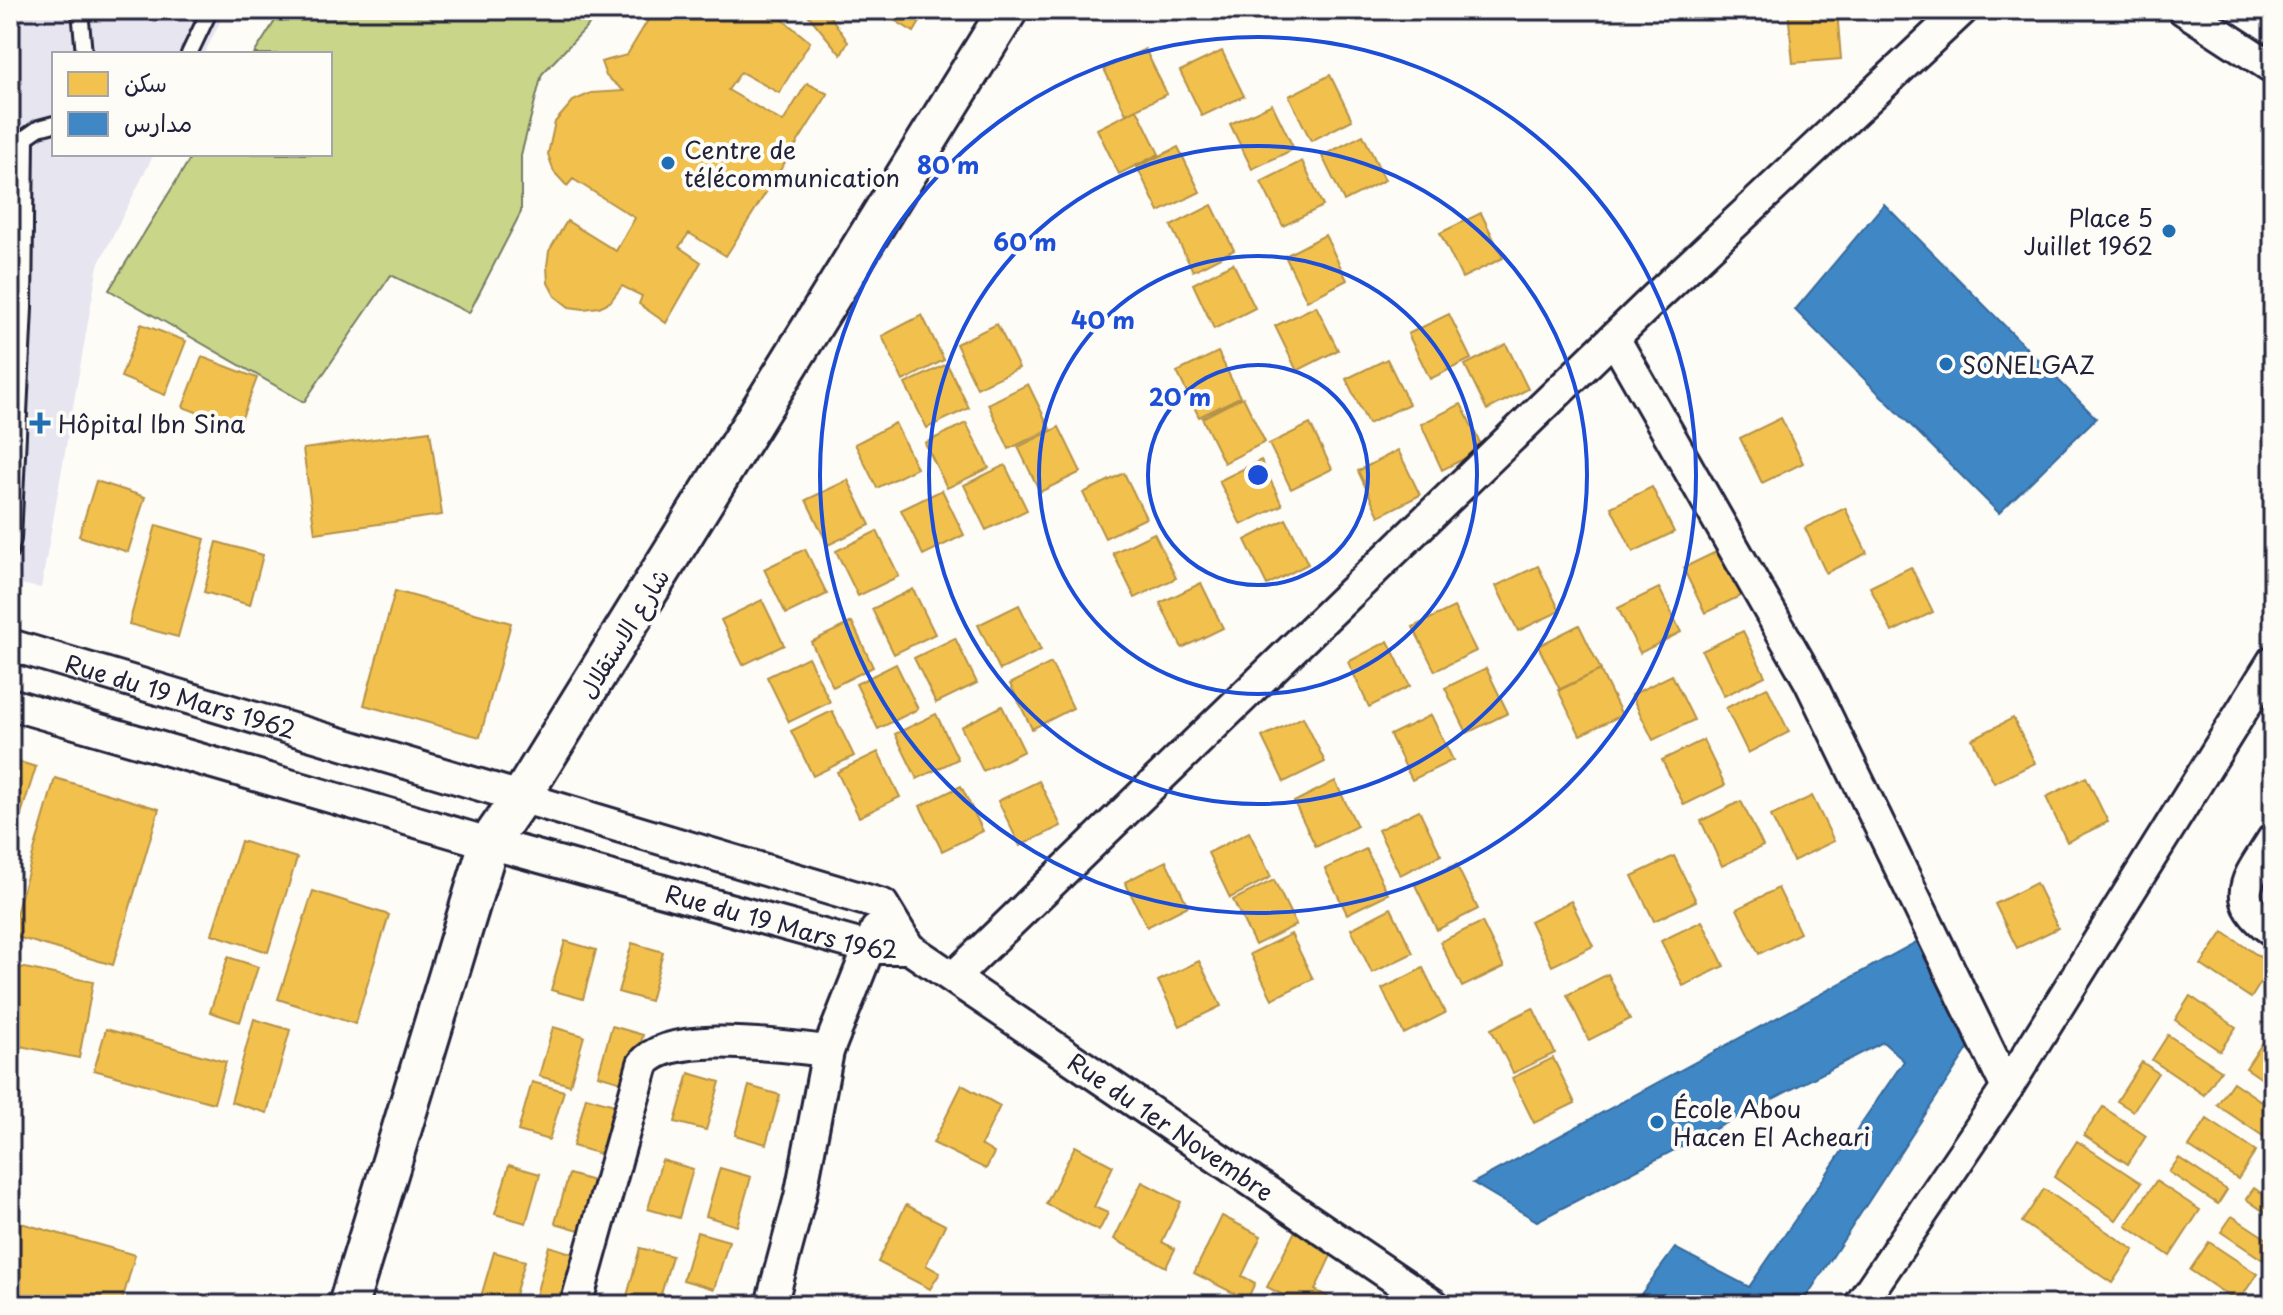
<svg xmlns="http://www.w3.org/2000/svg" width="2283" height="1315" font-family="'Playpen Sans','Playpen Sans Arabic',sans-serif">
<rect width="100%" height="100%" fill="#fdfcf7"/>
<filter id="ink" filterUnits="userSpaceOnUse"><feTurbulence type="fractalNoise" baseFrequency=".0125" numOctaves="2"/><feDisplacementMap in="SourceGraphic" scale="16" xChannelSelector="R" yChannelSelector="G"/><feConvolveMatrix kernelMatrix="1 2 1 2 8 2 1 2 1" color-interpolation-filters="sRGB"/></filter>
<g filter="url(#ink)">
<path fill="#e6e5f0" d="M10,10H226L204,54H54V154H154L98,265L41,588L10,582Z"/>
<path fill="#c9d689" stroke="#767c62" stroke-width="2" d="M282,10H603L542,74L521,155V212L469,313L391,275L304,402L109,290L193,154H330V54H254Z"/>
<path fill="#f2c14e" stroke="#b49148" stroke-width="2" d="M654,10H778L776,14L810,42L779,93L741,72L728,90L783,122L807,83L828,94L726,256L689,233L679,247L701,262L666,323L639,304L642,296L622,286L610,302L599,307L584,309L569,307L555,296L548,283L547,266L549,251L567,221L616,251L635,218L573,179L567,186L554,172L548,154L555,122L573,101L591,93L624,91L606,76L601,62L627,55Z
M804,10H826L848,42L841,55Z
M900,10H927L914,32L894,20Z
M1788,10H1837L1841,59L1793,63Z
M1145,49L1167,94L1126,114L1104,69Z
M1222,51L1244,96L1202,116L1180,71Z
M1330,75L1352,120L1311,141L1289,96Z
M1272,104L1294,149L1252,169L1230,124Z
M1137,109L1159,154L1119,174L1097,129Z
M1363,135L1385,180L1344,201L1322,156Z
M1178,147L1200,192L1159,212L1137,167Z
M1302,161L1323,206L1283,226L1261,182Z
M1212,205L1234,250L1193,271L1171,226Z
M1481,213L1503,258L1462,278L1440,233Z
M1325,235L1347,280L1307,301L1285,256Z
M1233,263L1255,308L1214,329L1193,284Z
M1316,306L1338,350L1297,371L1275,326Z
M1449,314L1471,359L1430,379L1408,334Z
M922,315L944,360L903,381L882,336Z
M141,324L186,341L165,395L121,377Z
M997,324L1019,368L977,388L956,344Z
M1506,344L1528,389L1487,410L1465,365Z
M1218,352L1240,397L1199,417L1177,372Z
M202,357L257,378L238,428L183,407Z
M1387,359L1409,404L1368,424L1346,379Z
M947,364L969,408L927,428L905,384Z
M1028,384L1050,429L1009,449L988,404Z
M1243,397L1265,442L1224,463L1202,418Z
M1461,404L1483,449L1442,470L1421,424Z
M1781,418L1803,463L1762,483L1740,438Z
M895,423L917,468L877,488L855,444Z
M966,423L989,468L947,488L925,443Z
M1310,424L1332,469L1291,489L1269,444Z
M1059,427L1081,472L1040,492L1018,447Z
M430,431L442,515L315,533L303,449Z
M1398,450L1420,495L1379,516L1358,471Z
M1261,460L1282,505L1241,525L1219,481Z
M1005,465L1027,510L986,530L964,485Z
M1124,473L1146,518L1105,538L1083,493Z
M848,480L870,525L828,545L806,500Z
M96,481L145,497L128,552L79,536Z
M1652,487L1674,532L1633,552L1611,507Z
M942,490L964,535L923,555L901,510Z
M1845,508L1867,553L1826,573L1805,528Z
M1286,519L1308,564L1267,585L1245,540Z
M156,525L205,539L178,637L129,624Z
M877,531L899,576L858,596L836,551Z
M1154,533L1176,578L1135,598L1113,553Z
M217,542L263,555L250,605L204,592Z
M1724,548L1746,593L1705,613L1683,568Z
M805,549L827,594L786,614L764,569Z
M1538,566L1560,611L1518,631L1496,586Z
M1911,567L1933,612L1892,632L1870,587Z
M1201,583L1223,628L1182,648L1160,603Z
M1659,588L1681,632L1640,653L1618,608Z
M913,589L935,634L894,654L872,609Z
M395,591L511,623L480,737L364,705Z
M762,600L784,645L743,665L721,620Z
M1019,605L1041,650L1000,670L978,625Z
M1454,607L1476,651L1435,671L1413,627Z
M852,622L873,667L833,687L811,642Z
M1579,625L1601,670L1560,690L1538,646Z
M1743,631L1765,676L1724,696L1702,651Z
M955,638L977,683L936,703L914,658Z
M1388,641L1410,686L1369,707L1348,662Z
M808,657L830,702L789,722L767,677Z
M1051,663L1073,708L1032,729L1010,684Z
M896,664L918,709L878,729L856,684Z
M1486,668L1508,713L1467,733L1445,688Z
M1600,670L1622,715L1580,735L1558,690Z
M1672,675L1694,720L1653,740L1631,695Z
M1767,687L1789,732L1748,753L1726,708Z
M1002,706L1024,751L983,771L961,727Z
M832,711L854,756L813,776L791,731Z
M936,714L958,759L917,779L895,734Z
M1431,715L1453,760L1412,780L1390,735Z
M1303,717L1325,762L1284,782L1262,737Z
M2013,718L2035,763L1994,783L1972,739Z
M1703,740L1725,785L1684,805L1662,760Z
M878,752L900,797L859,817L837,772Z
M10,759L36,767L10,849Z
M2086,777L2108,822L2067,842L2046,797Z
M55,778L159,809L113,965L10,935Z
M1039,781L1061,826L1020,846L998,801Z
M1335,781L1357,826L1316,847L1294,802Z
M961,786L983,831L942,851L920,806Z
M1812,796L1834,841L1793,861L1771,816Z
M1741,801L1763,846L1722,866L1701,821Z
M1419,810L1441,855L1400,875L1378,830Z
M1249,832L1271,877L1230,898L1208,853Z
M241,841L297,858L268,952L212,934Z
M1366,849L1388,894L1347,914L1325,869Z
M1674,856L1696,901L1654,921L1632,876Z
M1166,861L1188,906L1147,927L1125,882Z
M1456,864L1478,909L1437,930L1415,885Z
M1274,880L1296,925L1255,945L1233,900Z
M2036,883L2058,928L2017,948L1995,904Z
M1778,888L1800,933L1759,954L1737,909Z
M313,891L389,915L355,1024L278,999Z
M1571,901L1593,946L1552,966L1530,921Z
M1391,908L1413,953L1372,973L1351,929Z
M1702,921L1724,966L1683,986L1661,941Z
M1482,922L1504,967L1462,987L1440,942Z
M2223,932L2272,965L2251,998L2201,965Z
M1291,934L1313,979L1272,999L1250,954Z
M565,941L596,950L583,999L551,990Z
M632,943L663,952L650,1001L618,992Z
M228,957L258,967L240,1022L210,1012Z
M1199,961L1221,1006L1180,1026L1158,981Z
M10,965L93,982L79,1058L10,1044Z
M1423,968L1445,1013L1404,1034L1382,989Z
M1608,974L1630,1019L1589,1040L1567,995Z
M2190,996L2236,1027L2220,1051L2175,1020Z
M1533,1008L1555,1053L1513,1073L1491,1029Z
M254,1019L290,1030L267,1113L231,1102Z
M612,1026L643,1035L629,1084L598,1075Z
M553,1027L584,1036L570,1085L539,1076Z
M2273,1027V1081L2271,1085L2246,1068Z
M106,1029L226,1062L214,1103L94,1070Z
M2168,1035L2221,1070L2204,1095L2152,1060Z
M1553,1058L1575,1103L1534,1123L1512,1078Z
M2142,1062L2158,1073L2133,1111L2117,1101Z
M689,1073L720,1082L706,1130L675,1122Z
M532,1082L564,1091L549,1140L518,1131Z
M2233,1082L2273,1109V1127L2266,1138L2217,1105Z
M962,1085L1000,1106L981,1145L994,1153L986,1169L933,1143Z
M749,1086L780,1095L766,1144L735,1135Z
M586,1097L618,1106L604,1155L573,1146Z
M2103,1107L2146,1136L2128,1164L2084,1135Z
M2207,1119L2256,1151L2238,1179L2189,1147Z
M2077,1141L2141,1183L2116,1220L2054,1177Z
M1075,1146L1113,1166L1094,1207L1108,1213L1099,1231L1046,1204Z
M2179,1158L2227,1190L2218,1204L2169,1172Z
M662,1160L693,1169L679,1218L648,1209Z
M509,1165L540,1174L526,1223L495,1214Z
M720,1168L751,1177L737,1226L706,1216Z
M569,1174L600,1183L586,1232L555,1223Z
M2156,1181L2200,1210L2170,1256L2126,1226Z
M1142,1182L1181,1202L1162,1242L1175,1249L1166,1267L1114,1239Z
M2254,1188L2273,1201V1218L2246,1199Z
M2044,1189L2134,1250L2112,1283L2022,1222Z
M906,1205L945,1225L926,1265L940,1273L930,1289L878,1262Z
M1222,1216L1261,1236L1242,1276L1255,1283L1247,1300L1194,1273Z
M2232,1216L2273,1243L2263,1260L2221,1232Z
M10,1220L135,1255L121,1305H10Z
M1296,1229L1334,1249L1315,1290L1328,1297L1324,1305H1303L1267,1287Z
M697,1232L729,1241L714,1289L683,1280Z
M2209,1242L2257,1274L2238,1302L2190,1270Z
M549,1246L580,1256L567,1304L536,1295Z
M640,1248L672,1256L658,1305L627,1296Z
M494,1252L525,1261L512,1305H495L480,1300Z
M682,1294L714,1302L713,1305H679Z"/>
<path fill="#3f88c5" stroke="#36699c" stroke-width="2" d="M1884,204L2096,418L1999,513L1795,310Z
M1918,941L1975,1038L1801,1305H1652L1639,1297L1675,1248L1749,1287L1904,1061L1883,1042L1537,1221L1473,1183Z"/>
<g fill="none" stroke-linecap="round" stroke-linejoin="round">
<defs>
<path id="service" d="M80,10L84,54
M189,54L210,10
M10,552L13,539L24,308L26,137L39,128L54,124"/>
<g id="minor">
<path d="M2184,10L2273,68"/>
<path d="M1614,338L1809,680L2007,1088"/>
<path id="s1" d="M10,645L883,905L909,948L1434,1305"/>
<path id="s2" d="M10,704L489,843L870,948H909"/>
<path d="M2273,839C2249,878 2226,898 2273,931"/>
<path d="M954,977L1654,299L1962,10"/>
<path d="M576,1305L643,1064C669,1028 787,1047 828,1051"/>
<path d="M771,1305L800,1197L828,1051L876,930"/>
<path d="M1860,1305L2007,1088L2273,661"/>
</g>
<path id="tertiary" d="M348,1305L489,843L521,797L1008,10"/>
</defs>
<use href="#service" stroke="#22223b" stroke-width="20"/>
<use href="#minor" stroke="#22223b" stroke-width="36"/>
<use href="#tertiary" stroke="#22223b" stroke-width="44"/>
<use href="#service" stroke="#fdfcf7" stroke-width="14"/>
<use href="#minor" stroke="#fdfcf7" stroke-width="30"/>
<use href="#tertiary" stroke="#fdfcf7" stroke-width="38"/>
</g>
</g>
<g fill="none" stroke="#1d4ed8" stroke-width="4">
<circle cx="1258" cy="475" r="110"/>
<circle cx="1258" cy="475" r="219"/>
<circle cx="1258" cy="475" r="329"/>
<circle cx="1258" cy="475" r="438"/>
</g>
<g fill="#1f6fb2" stroke="#fdfcf7" stroke-width="3">
<circle cx="668" cy="163" r="8"/>
<circle cx="2169" cy="231" r="8"/>
<circle cx="1946" cy="364" r="8"/>
<path d="M36 411h8v8h8v8h-8v8h-8v-8h-8v-8h8z"/>
<circle cx="1657" cy="1122" r="8"/>
</g>
<g text-anchor="middle" dominant-baseline="central" stroke-width="8" stroke-linejoin="round" paint-order="stroke">
<g font-size="24" fill="#22223b" stroke="#fdfcf7" text-anchor="start">
<text x="684" y="149">Centre de<tspan x="684" dy="28">télécommunication</tspan></text>
<text x="2153" y="217" text-anchor="end">Place 5<tspan x="2153" dy="28">Juillet 1962</tspan></text>
<text x="1962" y="364">SONELGAZ</text>
<text x="58" y="423">Hôpital Ibn Sina</text>
<text x="1673" y="1108">École Abou<tspan x="1673" dy="28">Hacen El Acheari</tspan></text>
</g>
<g font-size="24" fill="#22223b" stroke="#fdfcf7">
<text transform="translate(623 633) rotate(-58)">شارع الاستقلال</text>
<text stroke="none"><textPath href="#s1" startOffset="178">Rue du 19 Mars 1962</textPath></text>
<text stroke="none"><textPath href="#s2" startOffset="802">Rue du 19 Mars 1962</textPath></text>
<text stroke="none"><textPath href="#s1" startOffset="1278">Rue du 1er Novembre</textPath></text>
</g>
</g>
<circle cx="1258" cy="475" r="12" fill="#1d4ed8" stroke="#fdfcf7" stroke-width="4"/>
<g font-size="24" text-anchor="middle" font-weight="bold" fill="#1d4ed8" stroke="#fdfcf7" stroke-width="8" stroke-linejoin="round" paint-order="stroke">
<text x="948" y="174">80 m</text>
<text x="1025" y="251">60 m</text>
<text x="1103" y="329">40 m</text>
<text x="1180" y="406">20 m</text>
</g>
<rect width="2283" height="1315" fill="none" stroke="#fdfcf7" stroke-width="40"/>
<rect x="20" y="20" width="2243" height="1275" fill="none" stroke="#22223b" stroke-width="3" filter="url(#ink)"/>
<rect x="52" y="52" width="280" height="104" fill="#fdfcf7" stroke="#a5a5ac" stroke-width="2"/>
<rect x="68" y="72" width="40" height="24" fill="#f2c14e" stroke="#a5a5ac" stroke-width="2"/>
<text x="124" y="92" font-size="24" fill="#22223b">سكن</text>
<rect x="68" y="112" width="40" height="24" fill="#3f88c5" stroke="#a5a5ac" stroke-width="2"/>
<text x="124" y="132" font-size="24" fill="#22223b">مدارس</text>
</svg>
